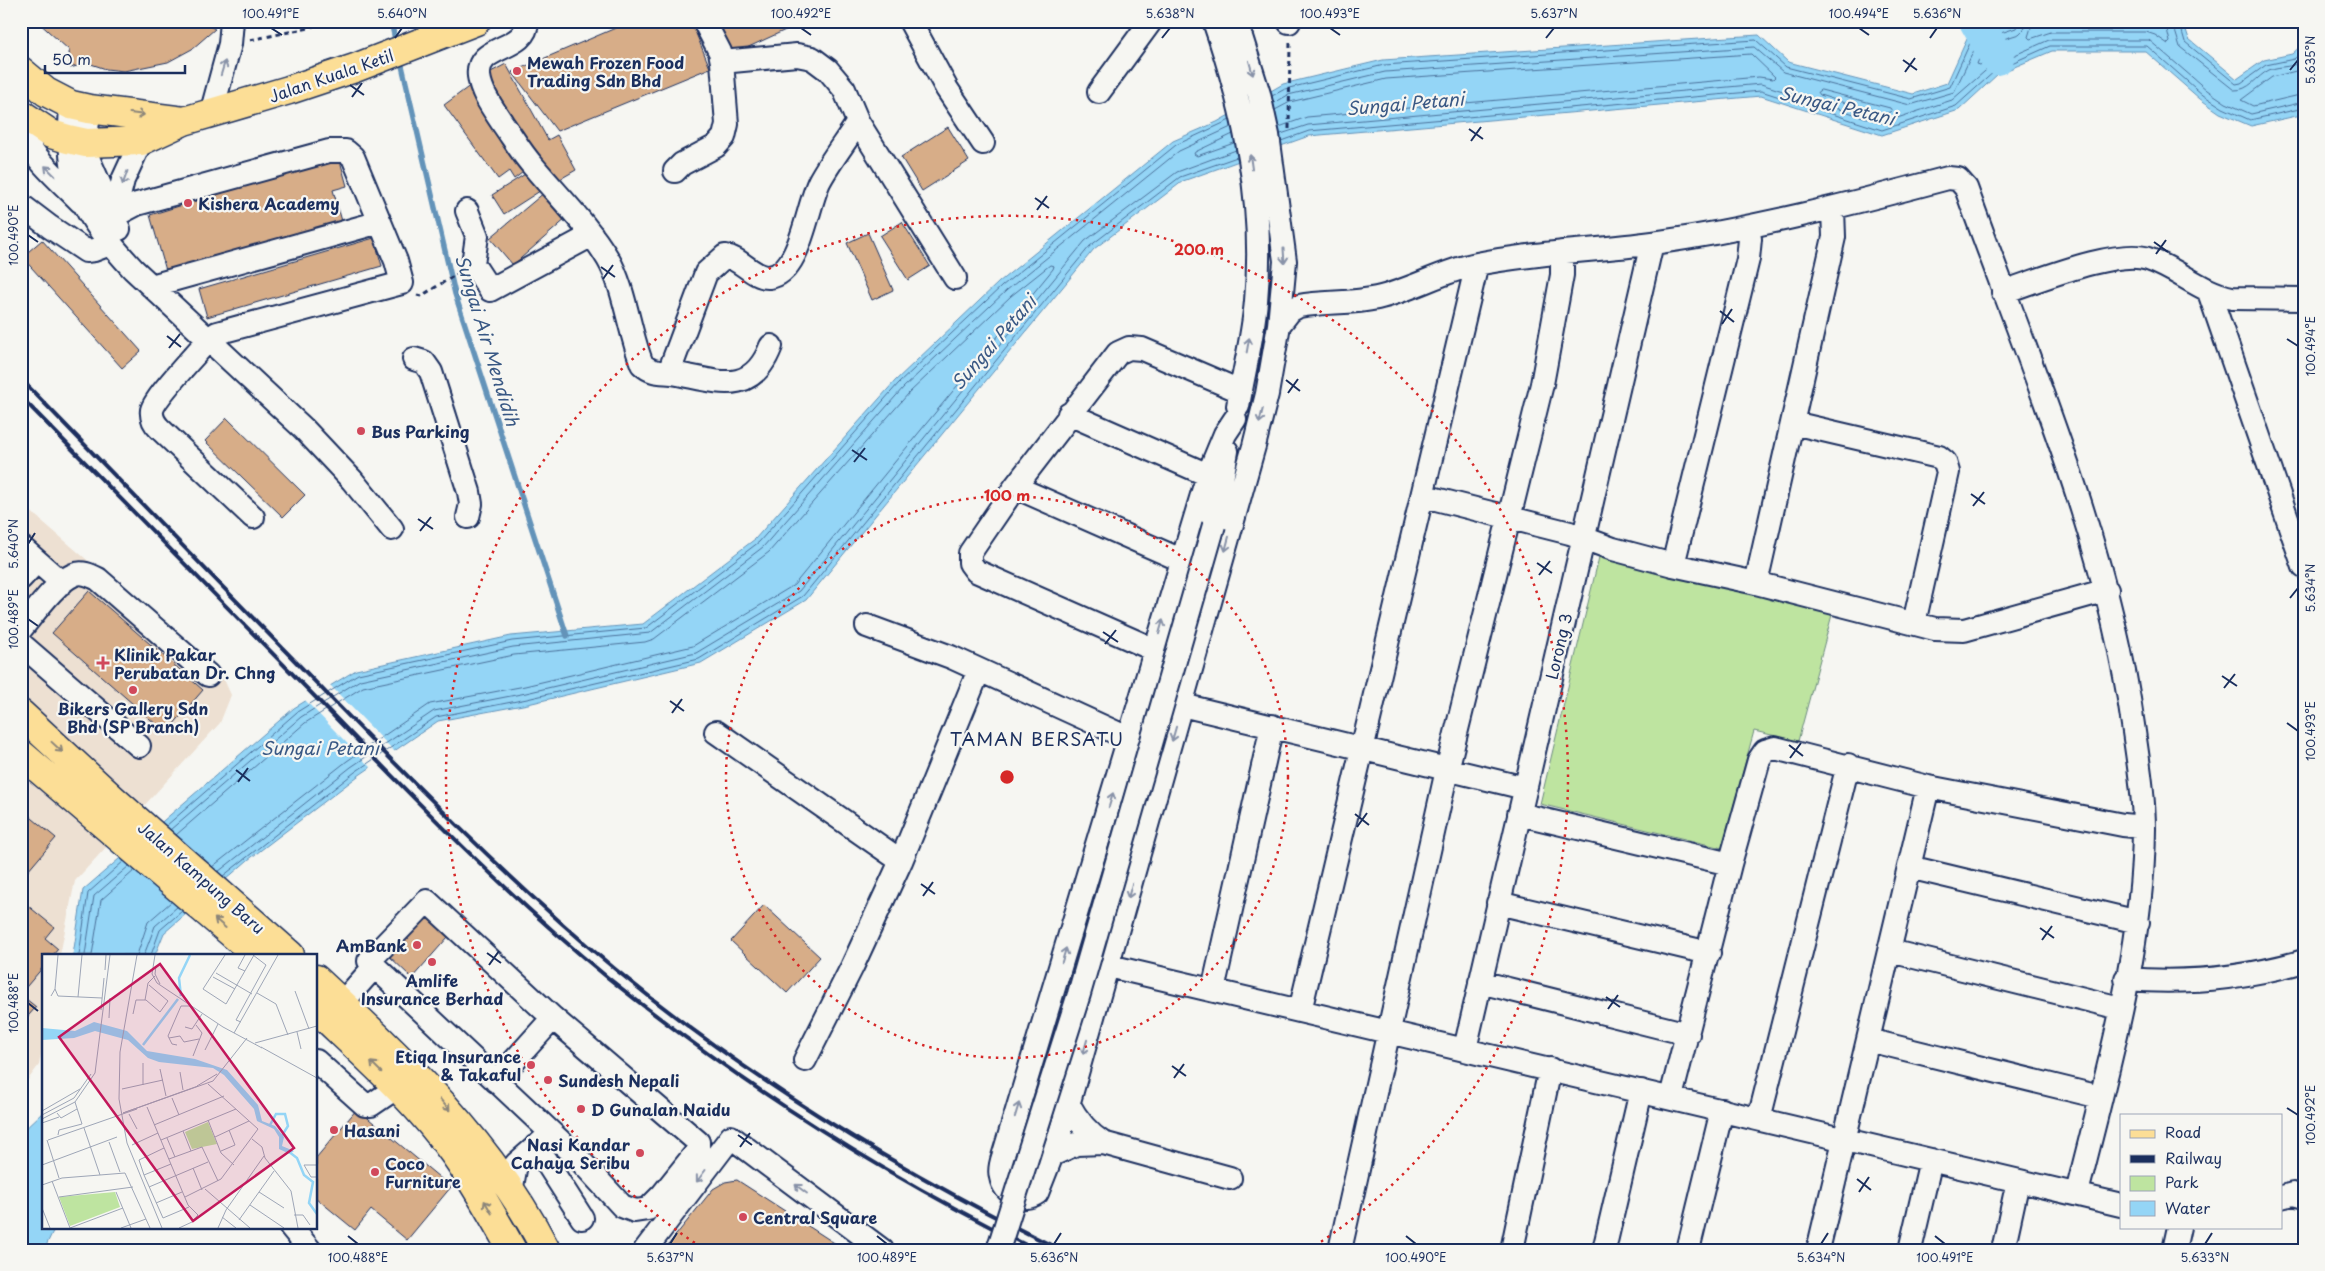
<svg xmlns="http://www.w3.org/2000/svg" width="2325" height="1271" font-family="'Playpen Sans',sans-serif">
<rect width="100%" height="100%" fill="#f6f6f2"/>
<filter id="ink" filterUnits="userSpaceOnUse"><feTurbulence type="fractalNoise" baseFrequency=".02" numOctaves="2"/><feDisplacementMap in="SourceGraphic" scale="10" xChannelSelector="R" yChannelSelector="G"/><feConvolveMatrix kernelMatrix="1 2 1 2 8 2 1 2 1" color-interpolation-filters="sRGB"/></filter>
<g filter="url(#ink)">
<path fill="#ede0d2" d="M21,503L223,677L231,695L220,723L75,881L60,955H44V1039L39,1065L21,1089Z"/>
<path fill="#bee4a0" stroke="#6c8a7f" d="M1600,553L1833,611L1798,741L1754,731L1722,848L1540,804Z"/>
<path fill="#94d5f6" stroke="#6493b9" d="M2021,21H2183L2189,39L2237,79L2264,60L2292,54L2304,43V109L2301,115L2251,126L2220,113L2200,99L2145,51H2052L1998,74L1959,110L1882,135L1761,96L1309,136L1183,181L1094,249L806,600L701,663L528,704L438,721L358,776L248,860L164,933L155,955H73L83,890L294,708L356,670L511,636L643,624L755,539L895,381L999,282L1173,141L1217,122L1283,84L1383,60L1759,35L1788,62L1913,94L1947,83L1967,39Z
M44,1111V1227H55L44,1250H21V1133Z"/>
<path fill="#f6f6f2" d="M329,684L396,753L372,769L304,699Z"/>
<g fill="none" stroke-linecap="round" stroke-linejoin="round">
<path stroke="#4b719b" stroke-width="1" d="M2033,21L2028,37L2030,39L2051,32H2146L2155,35L2168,44L2170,42L2165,21
M2172,21L2180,47L2234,90C2249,91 2257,76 2269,70C2281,65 2294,69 2304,59
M2179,21L2185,42L2236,84L2241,83L2266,65L2294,59L2304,50
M1997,49L2000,50L1999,53L1980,65L1977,64L1981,54Z
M2304,69L2272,77L2241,100L2253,106L2304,94
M1821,90L1890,108L1892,111L1882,115L1820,95L1818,92Z
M1272,96L1285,89L1384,65L1756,40L1786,67L1911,99L1950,87L1970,43L2016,28L2019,21
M1274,103L1288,95L1385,72L1754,47L1783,72L1910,105L1954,92L1975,48L2019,34L2024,29L2026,21
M1275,110L1290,102L1386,79L1751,54L1775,77L1773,79L1759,77L1307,117L1279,127
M1233,134L1195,152L1194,154L1197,156L1234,143
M1281,134L1308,125L1761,84L1882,123L1952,100L1992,65L2049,40H2149L2207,90L2226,103L2251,114L2304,102
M1281,141L1309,131L1761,91L1882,130L1956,106L1996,70L2050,46H2147L2203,95L2223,108L2250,120L2304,108
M166,826L297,712L358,674L512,641L646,628L759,542L898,384L1002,286L1176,145L1230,120
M170,830L301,717L360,680L513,647L650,633L763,547L903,388L1007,290L1179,151L1231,127
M176,835L305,723L363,687L514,655L645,642L654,639L769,552L909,393L1011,296L1050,265L1054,266L1053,269L794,585L693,646L525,686L430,704L347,761L212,867
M218,872L351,767L434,711L526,693L696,653L799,591L1085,241L1177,172L1236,150
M223,876L355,772L436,717L527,699L699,659L803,596L1090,246L1180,177L1237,157
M79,955L88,893L124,861
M85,955L94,896L129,866
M92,955L101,900L135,870
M137,955L148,922L171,902
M144,955L155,926L177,907
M151,955L160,930L182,911"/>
<path stroke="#6493b9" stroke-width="5.5" d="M391,21L396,44
M400,57L455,294L567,636"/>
<path stroke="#94d5f6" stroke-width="34" d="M1976,21L1997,58"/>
</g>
<path fill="#d7ad88" stroke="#1b2f5e" d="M37,21H200L215,29L192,49L168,62L124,71L106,69L88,63L70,68L69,50Z
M632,21H691L710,68L557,131L512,72Z
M713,21H805L729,56Z
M506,64L548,140L557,135L576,170L555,182L536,163L487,74Z
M471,85L531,166L514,179L509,171L498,179L444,105Z
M948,127L969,161L922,191L901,157Z
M339,157L347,186L333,190L342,221L167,274L150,215Z
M530,171L543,189L504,214L492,195Z
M545,192L567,218L513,265L490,238Z
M902,222L930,266L908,280L880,236Z
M868,233L893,290L872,300L847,243Z
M374,238L382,266L207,317L199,289Z
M42,240L141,351L122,368L22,257Z
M227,418L305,495L283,517L205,441Z
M89,591L203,690L166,733L52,633Z
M21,809L56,838L22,878H21Z
M21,900L54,927L45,938L58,949L53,955H44V966L21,993Z
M764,905L820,957L787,993L731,941Z
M423,913L448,937L412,978L386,953Z
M21,995L36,1007L21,1024Z
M357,1109L451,1187L407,1240L371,1210L355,1230L316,1198V1158Z
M737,1180L839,1246L845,1250H664L713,1189L725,1182Z"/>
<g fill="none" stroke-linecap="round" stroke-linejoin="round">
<defs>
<path id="minor" d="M527,21C527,52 475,44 479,76C481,93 494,110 503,124C513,138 522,154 534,167C559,197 588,225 608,259C625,288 629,332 642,364C653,375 664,371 678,374C719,382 752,396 771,346
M910,21L947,89L983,143
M1214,21C1245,111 1265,205 1256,301C1253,336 1244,371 1238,406
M1289,21V22
M722,62L797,55L812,58L828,70L844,89L858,122L955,278
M1099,92L1151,21
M71,105C66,185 80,211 133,269L304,429L352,480L392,529
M89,109L86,143L88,158L119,229
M211,114L230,44L232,21
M21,134C36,160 59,180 80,201
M675,171L682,164L716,146L724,137L727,124L722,62L720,52L704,21
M21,205L50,227L86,251L94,250L110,244
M467,211L477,236L473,264L490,290L592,235
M114,216L137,204L329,151H346L353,157L396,261L402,283L217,333L209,339C198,352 155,397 152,410C151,418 154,423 159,428L253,517
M114,216L123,180L141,141
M151,286L380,222
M2003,292C2037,281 2117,248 2148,259C2178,269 2201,292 2232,298L2304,299
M2209,292L2304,567
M1279,325L1290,311L1299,306C1324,301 1351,304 1377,298C1412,290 1442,271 1477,264C1535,252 1595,251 1653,243C1753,229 1850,204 1948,178L1958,179L1966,188C2029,364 2107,539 2133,725C2138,760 2144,795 2144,829C2143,951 2106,1075 2077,1193
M414,359L424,362L431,372L469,492L471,504L468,517
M669,372L706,273L725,256C741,258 753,278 769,277C801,274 807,204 820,180C831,160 846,141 858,122
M1069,414L1208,475
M1235,419L1225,434L1208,475L1003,1157C1001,1163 999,1171 1001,1177C1004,1194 1023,1203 1037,1193L1059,1137L1254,446L1267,394L1279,325L1285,261L1268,135L1259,94L1236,21
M1793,423L1939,457L1945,462L1948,472L1914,623
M1015,487L1181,560
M1424,496L1570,533L1613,549L1673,565L1756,583L1935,629L1964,630L2107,590
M1214,525L1227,451
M21,547L62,583
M1673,565L1748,259L1750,239L1748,228
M21,578L37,561
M1756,583L1834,237L1833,209
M867,626L951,657L1130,739
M21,629C34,614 55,583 73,575C82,571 90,575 98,579L208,675
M21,644L139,746
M1155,650L976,571L970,563V553L1015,487L1118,353L1129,348L1142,349L1240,391
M1182,705L1525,788
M716,732L901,861
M1519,814L1730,864
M1909,867L2138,922
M427,901L553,1018L698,1142V1150L662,1195L648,1209L635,1211L622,1206L576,1156L369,961Z
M1498,903L1709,953
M1890,951L2120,1008
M1109,966L2121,1205
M2126,979C2186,984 2246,978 2304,961
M1480,982L1688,1034
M1213,990L1272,726
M342,1003L374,967
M1300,1011L1477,264
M1868,1040L2100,1097
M1465,1049L1652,243
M805,1060L852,967L901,861L979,670
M316,1061L365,1105H371L396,1088
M496,1081L553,1018
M1671,1097L1730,864L1759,760L1765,751L1775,748L1928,787L2123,825L2144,827
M1068,1103C1077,1120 1087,1133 1103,1143
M1759,1119L1848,765
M536,1146L582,1218
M1052,1155L1076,1144L1103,1143L1230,1178
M511,1192L516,1164L547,1137
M2281,1197L2293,1194L2304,1197
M291,1227L310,1250
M645,1250L731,1137L882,1250
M1340,1250L1447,770L1542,384L1562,275V252
M1512,1250L1550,1069
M1604,1250L1641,1091
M1688,1250L1722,1110
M1818,1250L1928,787
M1910,1250L1931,1160
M2003,1250L2018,1181
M2174,1250L2179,1227"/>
<path id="major" d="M21,71L46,92L71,105L89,109L184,121
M21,114L51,134L68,139L86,143L141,141L184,121L289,90L355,68L476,21
M21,714L114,800L290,955
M21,754L257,955
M316,979C403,1060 491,1142 546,1250
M316,1009C364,1055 417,1101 455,1155C476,1185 494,1218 512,1250"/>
</defs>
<use href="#minor" stroke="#1b2f5e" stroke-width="26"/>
<use href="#major" stroke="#1b2f5e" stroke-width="31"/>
<path stroke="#1b2f5e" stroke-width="3" stroke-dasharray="5 4" stroke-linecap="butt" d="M250,40L309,28L323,21
M1289,129L1290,40
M417,295L421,296L457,274"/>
<use href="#minor" stroke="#f6f6f2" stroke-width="22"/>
<use href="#major" stroke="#fcde96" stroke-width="28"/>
<path stroke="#1b2f5e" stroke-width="4" d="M21,379C114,475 206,570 299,665C401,770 502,875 615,969C751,1081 903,1173 1061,1250
M21,397C123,501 224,605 326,708C416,801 507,895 607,977C740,1084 883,1175 1036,1250"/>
<defs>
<path id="minor-bridge" d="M998,1250L1079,994L1214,525"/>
</defs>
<use href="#minor-bridge" stroke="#1b2f5e" stroke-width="26" stroke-linecap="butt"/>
<use href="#minor-bridge" stroke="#f6f6f2" stroke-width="22"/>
</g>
<defs><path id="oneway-shaft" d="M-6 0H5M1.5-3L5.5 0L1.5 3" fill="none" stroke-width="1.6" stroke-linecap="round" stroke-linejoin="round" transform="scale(1.25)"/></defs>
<g stroke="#8892a8">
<use href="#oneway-shaft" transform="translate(223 68) rotate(-73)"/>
<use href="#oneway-shaft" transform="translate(1251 68) rotate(74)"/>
<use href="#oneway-shaft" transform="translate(1251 162) rotate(-98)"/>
<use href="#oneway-shaft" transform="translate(50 171) rotate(-135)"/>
<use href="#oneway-shaft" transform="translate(125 178) rotate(109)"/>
<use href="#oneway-shaft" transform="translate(1284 256) rotate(86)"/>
<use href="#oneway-shaft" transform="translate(1248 345) rotate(-80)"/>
<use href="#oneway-shaft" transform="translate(1261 416) rotate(104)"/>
<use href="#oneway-shaft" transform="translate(1227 544) rotate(105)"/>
<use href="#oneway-shaft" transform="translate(1161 627) rotate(-74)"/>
<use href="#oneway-shaft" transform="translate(1174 734) rotate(106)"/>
<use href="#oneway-shaft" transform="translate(1111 800) rotate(-73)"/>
<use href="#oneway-shaft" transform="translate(1130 891) rotate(106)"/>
<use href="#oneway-shaft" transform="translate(1064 955) rotate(-73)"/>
<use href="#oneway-shaft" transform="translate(1085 1047) rotate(106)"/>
<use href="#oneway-shaft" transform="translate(1017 1110) rotate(-73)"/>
<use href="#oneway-shaft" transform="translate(701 1176) rotate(127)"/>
<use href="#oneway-shaft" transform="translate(801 1189) rotate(-143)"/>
</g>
<g stroke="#8c867a">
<use href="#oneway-shaft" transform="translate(137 114) rotate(7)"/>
<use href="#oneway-shaft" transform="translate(57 747) rotate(43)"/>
<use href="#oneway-shaft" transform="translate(220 923) rotate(-139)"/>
<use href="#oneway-shaft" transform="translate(376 1067) rotate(-135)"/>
<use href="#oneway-shaft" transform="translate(445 1105) rotate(50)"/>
<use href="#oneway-shaft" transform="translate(488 1207) rotate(-120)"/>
</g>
</g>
<path fill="none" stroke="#1b2f5e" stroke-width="2" d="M271,28L282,35M801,28L811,35M1330,28L1340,35M1859,28L1869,35M395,38L402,28M1162,38L1170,28M1546,38L1554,28M1930,38L1937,28M1903,60L1917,70M2290,70L2298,60M1905,72L1915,58M350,85L364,95M352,97L362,83M1469,129L1483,139M1471,141L1481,127M1035,198L1049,208M1037,210L1047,196M28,235L38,242M2154,242L2168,252M2156,254L2166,240M601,267L615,277M603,279L613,265M1720,311L1734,322M1722,324L1732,309M167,336L181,347M2287,339L2298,346M169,348L180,334M1286,380L1300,391M1288,393L1298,379M852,450L867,460M854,462L865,448M1971,494L1985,504M1973,506L1984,492M418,519L433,529M420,531L431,517M28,544L35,533M1537,563L1552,573M1539,575L1550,561M2290,598L2298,588M28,619L38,626M1103,632L1118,642M1105,644L1116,630M2222,676L2237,686M2224,688L2235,674M670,701L684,711M672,713L682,699M2287,723L2298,731M1789,745L1803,756M1790,758L1801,743M236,770L250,781M238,782L248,768M1355,814L1369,825M1357,827L1367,813M921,884L935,894M923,896L933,882M2040,928L2054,938M2042,940L2052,926M487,953L501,963M489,965L499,951M1606,997L1620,1007M28,1003L38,1011M1608,1009L1618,995M1172,1066L1186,1076M1174,1078L1184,1064M2287,1108L2298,1115M738,1135L752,1145M740,1147L750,1133M1857,1179L1871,1190M1859,1192L1869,1177M348,1236L358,1244M877,1236L887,1244M1406,1236L1416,1244M1935,1236L1945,1244M670,1244L677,1233M1054,1244L1061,1233M1821,1244L1828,1233M2205,1244L2212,1233"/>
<g fill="none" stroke="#d62828" stroke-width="2.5" stroke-dasharray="2.5 5">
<circle cx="1007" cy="777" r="281"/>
<path d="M701 1247A561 561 0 1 1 1313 1247"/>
</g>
<g fill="#d1495b" stroke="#f6f6f2" stroke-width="2">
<circle cx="517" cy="71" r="5"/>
<circle cx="188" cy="203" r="5"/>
<circle cx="361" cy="431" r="5"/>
<path d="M100.5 655.5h5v5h5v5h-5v5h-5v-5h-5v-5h5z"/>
<circle cx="133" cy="690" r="5"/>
<circle cx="417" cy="945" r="5"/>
<circle cx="432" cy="962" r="5"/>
<circle cx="531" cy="1065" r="5"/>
<circle cx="548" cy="1080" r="5"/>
<circle cx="581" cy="1109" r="5"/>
<circle cx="334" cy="1130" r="5"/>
<circle cx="640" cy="1153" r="5"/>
<circle cx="375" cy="1172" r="5"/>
<circle cx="743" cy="1217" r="5"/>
</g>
<g text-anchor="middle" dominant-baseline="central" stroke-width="4.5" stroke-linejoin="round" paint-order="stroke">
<g font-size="16" font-weight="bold" fill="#1b2f5e" stroke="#f6f6f2" text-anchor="start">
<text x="527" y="62">Mewah Frozen Food<tspan x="527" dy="18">Trading Sdn Bhd</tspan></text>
<text x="198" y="203">Kishera Academy</text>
<text x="371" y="431">Bus Parking</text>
<text x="114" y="654">Klinik Pakar<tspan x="114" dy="18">Perubatan Dr. Chng</tspan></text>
<text x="133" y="708" text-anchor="middle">Bikers Gallery Sdn<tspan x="133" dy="18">Bhd (SP Branch)</tspan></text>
<text x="407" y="945" text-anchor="end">AmBank</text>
<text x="432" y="980" text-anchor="middle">Amlife<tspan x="432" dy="18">Insurance Berhad</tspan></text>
<text x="521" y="1056" text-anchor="end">Etiqa Insurance<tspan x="521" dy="18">&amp; Takaful</tspan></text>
<text x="558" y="1080">Sundesh Nepali</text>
<text x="591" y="1109">D Gunalan Naidu</text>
<text x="344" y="1130">Hasani</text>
<text x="630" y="1144" text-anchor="end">Nasi Kandar<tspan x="630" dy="18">Cahaya Seribu</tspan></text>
<text x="385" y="1163">Coco<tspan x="385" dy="18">Furniture</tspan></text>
<text x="753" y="1217">Central Square</text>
</g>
<g font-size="16" fill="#1b2f5e" stroke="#f6f6f2">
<text transform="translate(331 75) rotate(-19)">Jalan Kuala Ketil</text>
<text transform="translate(1558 646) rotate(-77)">Lorong 3</text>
<text transform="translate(202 877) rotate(41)">Jalan Kampung Baru</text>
</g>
<g font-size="18" font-style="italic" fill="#395884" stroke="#f6f6f2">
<text transform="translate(1405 103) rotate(-5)">Sungai Petani</text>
<text transform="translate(1837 105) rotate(13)">Sungai Petani</text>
<text transform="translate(488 340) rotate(73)">Sungai Air Mendidih</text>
<text transform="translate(993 342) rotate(-49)">Sungai Petani</text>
<text x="320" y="747">Sungai Petani</text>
</g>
<g font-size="18" letter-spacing="1" fill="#1b2f5e" stroke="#f6f6f2">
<text x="1037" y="738">TAMAN BERSATU</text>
</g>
</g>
<g transform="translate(42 954)">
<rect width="275" height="275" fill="#f6f6f2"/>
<path d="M166,168L175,190L150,195L143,178ZM73,238L78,253L28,272L17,243Z" fill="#bee4a0"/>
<path d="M52,68L85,77L105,97L153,105L185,116L216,151L220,167L233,172L242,183L240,192L252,197L248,200L237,195V183L232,175L215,167L212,155L182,121L171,114L117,108L106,104L86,86L53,77L32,84L0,86V74L33,77Z" fill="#94d5f6"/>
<path fill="none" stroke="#94d5f6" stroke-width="2.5" d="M139,42L137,24L148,1M101,91L136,45M228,171L234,160H243L246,172L239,183M246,197L255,204L262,221L271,228L267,249L275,260"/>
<path fill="none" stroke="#9ea6b7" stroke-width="1" d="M95,1L78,98L77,145L85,189L120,274M113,1L110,20L115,29L181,73L220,94M183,1L161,35L184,50L212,1M114,12L113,20L118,30M63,16L64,1M203,17L196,14L203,1M174,19L210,40M171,23L193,35M13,35L16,42L60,44M253,37L267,75M215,39L234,50L246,81M9,42L13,35L16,1M36,43L40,1M103,46L106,29L113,22M59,56L62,24M91,60L94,46H104L118,58L126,47L107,31M67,64L68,44M199,68L194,66L224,11L211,1M143,73L150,75L160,60M255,78L259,95M192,79L236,1M127,84L138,82L142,88L157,85M213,89L275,72M135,91L130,90L126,82L139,52H148M219,93L275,124M163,96L176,70M151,102L160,79L154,71M101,109V131M118,115L124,142M138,118L141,136M155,132L175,120M156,132L81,159L171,127L205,84M80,135L121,126M130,144L137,161M105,153L146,251L156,261L150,268L137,274M0,157L38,135M15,159L19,164L35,155M87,160L95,175M0,161L32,144L49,120M0,165L33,148L53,119L68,1M166,166L179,199L192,211M0,169L17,163M112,171L182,142M42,174L58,221M141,177L149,197M16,181L17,176L40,170L33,148M173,183L207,167M125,184L133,203M210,185L220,193L223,204L249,237L256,274M5,186L17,224M6,186L95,155M119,186L194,155M67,188L78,218M90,191L116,179M122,194L97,206L102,221L121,264L147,253M179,197L193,191L187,176M127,205L160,193L176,227M0,211L75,183M275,211H262L269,223H275M151,214L160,236M102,221L129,210M10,227L28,274M0,231L20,224L83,219L108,274M107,233L166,208M163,235L208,274M74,238L89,274M217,238L242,254M17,243L91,233M143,243L179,225L216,175L166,130M114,249L140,238M208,251L242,274M0,254L8,274M252,261H261L268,271M180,263L194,274M197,266L232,217M28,274L81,254M79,274L104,265M176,274L184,256L222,202"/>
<path fill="#c2185b" fill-opacity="0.15" stroke="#c2185b" stroke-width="2.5" d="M118,10L252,194L151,267L17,83Z"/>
<rect width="275" height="275" fill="none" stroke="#1b2f5e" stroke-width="2.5"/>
</g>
<circle cx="1007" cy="777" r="8" fill="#d62828" stroke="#f6f6f2" stroke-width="2.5"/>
<g font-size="15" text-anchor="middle" font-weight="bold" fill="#d62828" stroke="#f6f6f2" stroke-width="4.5" stroke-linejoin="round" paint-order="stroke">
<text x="1199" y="255">200 m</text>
<text x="1007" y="501">100 m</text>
</g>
<rect width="2325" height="1271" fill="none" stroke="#f6f6f2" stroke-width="55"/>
<rect x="2120" y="1114" width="162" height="115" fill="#f6f6f2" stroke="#9ea6b7"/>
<rect x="2130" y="1130" width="25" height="8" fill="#fcde96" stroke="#9ea6b7"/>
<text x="2165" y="1138" font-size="15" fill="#1b2f5e">Road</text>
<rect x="2130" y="1155" width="25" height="8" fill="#1b2f5e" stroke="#9ea6b7"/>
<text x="2165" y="1164" font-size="15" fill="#1b2f5e">Railway</text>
<rect x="2130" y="1176" width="25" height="15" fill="#bee4a0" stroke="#9ea6b7"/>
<text x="2165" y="1188" font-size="15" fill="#1b2f5e">Park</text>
<rect x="2130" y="1201" width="25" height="15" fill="#94d5f6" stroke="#9ea6b7"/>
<text x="2165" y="1214" font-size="15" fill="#1b2f5e">Water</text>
<path d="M45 65v8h140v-8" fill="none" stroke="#1b2f5e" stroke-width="2.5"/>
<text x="52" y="65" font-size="15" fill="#1b2f5e" stroke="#f6f6f2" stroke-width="4" paint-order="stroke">50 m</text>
<rect x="28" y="28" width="2270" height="1216" fill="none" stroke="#1b2f5e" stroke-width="2"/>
<g font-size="12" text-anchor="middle" fill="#1b2f5e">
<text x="271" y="18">100.491°E</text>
<text x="402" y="18">5.640°N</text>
<text x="801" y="18">100.492°E</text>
<text x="1170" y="18">5.638°N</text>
<text x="1330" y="18">100.493°E</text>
<text x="1554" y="18">5.637°N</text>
<text x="1859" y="18">100.494°E</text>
<text x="1937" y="18">5.636°N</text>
<text transform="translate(2311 60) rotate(-90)" y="4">5.635°N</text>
<text transform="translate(14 235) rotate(-90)" y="4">100.490°E</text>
<text transform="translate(2311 346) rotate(-90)" y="4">100.494°E</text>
<text transform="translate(14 544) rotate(-90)" y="4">5.640°N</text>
<text transform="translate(2311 588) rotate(-90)" y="4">5.634°N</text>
<text transform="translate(14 619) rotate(-90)" y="4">100.489°E</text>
<text transform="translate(2311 731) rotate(-90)" y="4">100.493°E</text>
<text transform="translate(14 1003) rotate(-90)" y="4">100.488°E</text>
<text transform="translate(2311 1115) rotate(-90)" y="4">100.492°E</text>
<text x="358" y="1262">100.488°E</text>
<text x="670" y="1262">5.637°N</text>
<text x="887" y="1262">100.489°E</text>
<text x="1054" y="1262">5.636°N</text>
<text x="1416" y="1262">100.490°E</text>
<text x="1821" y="1262">5.634°N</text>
<text x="1945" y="1262">100.491°E</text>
<text x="2205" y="1262">5.633°N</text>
</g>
</svg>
